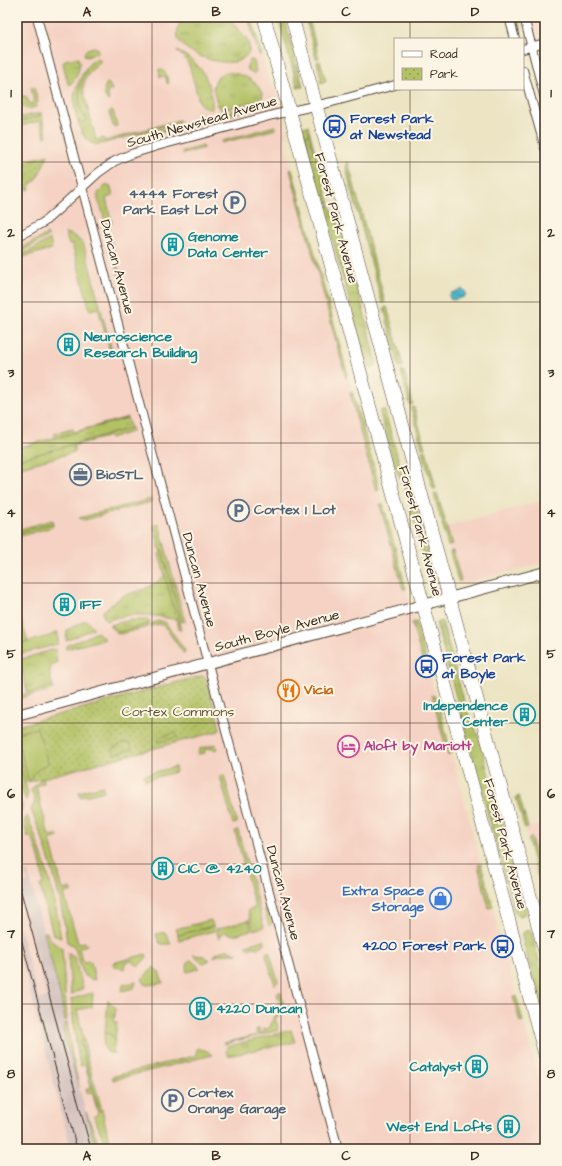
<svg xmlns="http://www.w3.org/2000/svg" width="562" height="1166" font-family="'Architects Daughter',sans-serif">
<defs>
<pattern id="grass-tufts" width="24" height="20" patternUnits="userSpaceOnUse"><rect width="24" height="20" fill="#b2c164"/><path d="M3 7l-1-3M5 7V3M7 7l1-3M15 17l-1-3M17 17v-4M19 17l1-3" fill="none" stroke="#929d52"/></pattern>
<pattern id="park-dots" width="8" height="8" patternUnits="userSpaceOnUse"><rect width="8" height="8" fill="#b2c164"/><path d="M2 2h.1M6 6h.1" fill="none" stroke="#929d52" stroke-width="1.8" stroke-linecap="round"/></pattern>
<pattern id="water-waves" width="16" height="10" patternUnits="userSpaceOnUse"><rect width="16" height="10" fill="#4db6ca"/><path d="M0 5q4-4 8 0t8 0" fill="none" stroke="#4194a3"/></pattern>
</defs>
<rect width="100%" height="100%" fill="#fcf5e5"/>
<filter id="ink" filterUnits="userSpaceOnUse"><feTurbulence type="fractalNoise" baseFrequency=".025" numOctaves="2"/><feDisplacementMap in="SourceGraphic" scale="8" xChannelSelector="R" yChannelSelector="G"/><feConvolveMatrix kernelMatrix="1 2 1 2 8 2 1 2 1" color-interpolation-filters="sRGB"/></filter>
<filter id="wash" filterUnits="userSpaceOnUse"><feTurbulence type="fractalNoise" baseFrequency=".012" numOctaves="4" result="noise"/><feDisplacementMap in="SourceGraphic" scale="16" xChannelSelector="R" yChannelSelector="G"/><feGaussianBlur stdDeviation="0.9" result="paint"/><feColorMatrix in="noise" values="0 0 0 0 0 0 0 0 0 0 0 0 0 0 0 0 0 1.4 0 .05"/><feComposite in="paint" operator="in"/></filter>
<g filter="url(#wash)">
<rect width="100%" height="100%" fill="#ece4c3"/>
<path fill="#f5d2c3" d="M17,17H251L270,85L275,90L287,133V135L285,141L379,489V491L382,502L383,504L429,670L545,1103V1149H17Z
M528,17H545V35L535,36L533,33Z
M545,52V79L540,57L542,54Z
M541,501L545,517V562L463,584H461L459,583L443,528Z
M545,823V903L525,829Z"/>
<path fill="#d1bfbd" d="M17,830L26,865L19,867L22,879L17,880Z
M28,872L61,999L65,1023L63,1030L96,1149H71L17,941V918L39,999L47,997L23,907H20L17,894V886L28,882L25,873Z"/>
<path fill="url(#grass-tufts)" stroke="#767641" d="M182,17C189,17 220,15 225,17C229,19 233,24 236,27C245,37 258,49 242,59C227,69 184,55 178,38C176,31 180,23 182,17Z
M248,17H251L262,55H259L258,53Z
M278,17H284L303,87L298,88Z
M307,23H310L319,58L316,59Z
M94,47L97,48L98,51L97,53L87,57L85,56L84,53L87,49Z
M177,51C184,55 191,58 196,64C207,74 213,93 212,108L211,110L201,105L199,101L190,68L187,61Z
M74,58H78L80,63C79,72 76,80 69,85L68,84L63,63L65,60Z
M320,61L326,81L320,83L321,77L317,62Z
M86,68C86,72 85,73 84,77C80,84 79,94 79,102C79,109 85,113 86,120L83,123C77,122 77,120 76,114C71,98 77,81 86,68Z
M227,72C242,74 259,80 263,97L261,99L223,110L218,107L213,88L214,84L218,76Z
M41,113L38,117L17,122V118Z
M308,126L331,209L343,232L377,362C375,370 369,370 366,363L302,127Z
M348,162L385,302L382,303L346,168Z
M292,169L347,372L346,378L290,170Z
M387,307L403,366L399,367L384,308Z
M401,371H404L413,404L410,405Z
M350,393H353L375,471L371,472Z
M414,407L425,448H422L411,408Z
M382,410H384L385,412L399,462L411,486L436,579L430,581L406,490L394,465L380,413V411Z
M127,418L131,428L17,460V448Z
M426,450L436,489H433L422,451Z
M437,493L445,520H441L434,494Z
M52,520L53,523L17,533V530Z
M388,522L406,589H403L385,523Z
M445,522L452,545L448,546L442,523Z
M159,524L185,622L181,621L162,551L160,550L154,525Z
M453,551L461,581H458V580L450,552Z
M165,575L177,620C153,615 131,611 107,621C104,617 102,615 103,611L122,596L145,589L157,582Z
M21,619L28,642L19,644L17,635V620Z
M130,620H149V624L119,632L110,625Z
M442,621L466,709L477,732L526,910V913L523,915L520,916L515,913L436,623Z
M416,622L429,670L426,674L412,623Z
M55,649L57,662C46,668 50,676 53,686L28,693L19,660Z
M432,695L434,696L437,698L451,754L448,756Z
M519,796L528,828L525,829L516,797Z
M531,837L545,891V902L528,840Z
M481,864L493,907L489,908L478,865Z
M211,920L213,926L178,935L176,929Z
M527,930L530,931L532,935L545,982V1024L522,937V934Z
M516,996L523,1021L520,1022L513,997Z
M108,1000L116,1008L114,1022H117L115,1041C112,1036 110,1034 105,1033Z
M291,1030L295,1042L228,1056L226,1051H227L226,1047Z
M84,1040L87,1057L102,1110L99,1111L80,1041Z"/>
<path fill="url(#park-dots)" stroke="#767641" d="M17,154H19L21,162L48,155L36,181L32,182V184L29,185L30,189L28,190L27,188L21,189V192L17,193Z
M200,676H204L207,680L220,728L219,731L17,785V726Z"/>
<path fill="#b2c164" stroke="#767641" d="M514,17H519L522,30L520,33L518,31Z
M97,58L100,60V63C90,70 85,77 83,89L96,140L103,138L105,141L179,120L180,122L101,144C86,146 81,133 78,121L83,123L86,120V117L81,111L79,102L80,86L86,71V68L92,61Z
M250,60H252L254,61L256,71L254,74L252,73L246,68Z
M295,65L296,67L301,84L299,86L297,85L293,67Z
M159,69C166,70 167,77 169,83L168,84L167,83L165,76L160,77Z
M107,83L109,84L112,90L107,92L109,99L108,101C103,96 103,88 107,83Z
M34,86L38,102L36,105V107L27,109L17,104V93L21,92L22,97L26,96L29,103L31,104L34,102L31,87Z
M267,101L268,104L203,122L197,120Z
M111,110L113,111L117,126L115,127L113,126L109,112Z
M41,113L47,136L45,137L40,121L17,127V122L38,117Z
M275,126L276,129L222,143V141Z
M170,127L171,130L149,136L148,134Z
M308,134L309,135L314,152L312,154H310L306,136Z
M202,146L204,148L183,154L181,153L182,152Z
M107,185L109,187L110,185L113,196L106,198L112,223L107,225L121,279L120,280L102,210C97,197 94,194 107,185Z
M65,233C74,235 80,239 84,246L112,351H110L98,308L90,310L72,244L69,245Z
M47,234L49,236L17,254V250Z
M50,239L52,249L19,258L18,256L32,250Z
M128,417L127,418L55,438L54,434L73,429L74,432Z
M131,428L132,432L110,438V436L73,446L75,452L17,468V460Z
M375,471L379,489L376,490L371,472Z
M151,499V502L84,520H81L79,518Z
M383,504L388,522L385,523L380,505Z
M53,523V526L52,527L17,537V533Z
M160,550L162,551L181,621H179L181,630H179L177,620L159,554L161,552Z
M427,552L428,554L433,571L431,573L429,572L425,554Z
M86,620L94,628L66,641L67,630Z
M159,621L165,622L184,649L185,651L184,654L165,627L160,624L151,626L152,623Z
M149,624L148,627L121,634L117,633L109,626L110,625L119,632Z
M441,627L443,629L448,646L446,648L444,647L439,629Z
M58,632V644L32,651L22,653L19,644L49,636Z
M97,632L105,639L66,649V646L85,638Z
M53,686L54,689L17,699V696Z
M37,728L48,763L36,771L29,782L17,739V733Z
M176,732L177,737L159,742L158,739Z
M123,743H130L132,749L114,754L113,749Z
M216,744L217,749L213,750L212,748L204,750L205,753L198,754L199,749Z
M17,753L28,794L26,800L17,781Z
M175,767L176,772L145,780L144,775Z
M224,775L237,823L233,824L220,776Z
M43,777L44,783L36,786L49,836L57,834L58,837L50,840L63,890L71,888L72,891L64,894L78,943L85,942L87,945L79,948L83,962L90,961L91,962L95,980L90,979L83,974L74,946L67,942C61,896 49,852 31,810L35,802L31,790Z
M103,786L104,791L80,797L79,792Z
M17,794L23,807L17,820Z
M27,816C44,855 55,896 61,938L53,935L40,885L43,884V882C42,866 38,851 31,836L28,837C26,830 22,822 27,816Z
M238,830L264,927L253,930L248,910L255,908L235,831Z
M264,909L269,911L272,922V923L269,926Z
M249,920L251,930L234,935L224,932L220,935V939H219L216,929Z
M213,926L214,931L179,940L178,935Z
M44,932H47L49,938L62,948L67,1020L65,1021L61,999Z
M165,932L171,944H161L159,942L156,934Z
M264,940L266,942L258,948L253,947L249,949L246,945Z
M228,950L238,953C229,956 223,952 214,957C216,951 222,951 228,950Z
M267,952H270V954L278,982L275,985L266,954Z
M68,953L74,957L83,988L71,995Z
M146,954L147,957L139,966L131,961L127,962L124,969L113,965V963Z
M193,955L204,956L210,960L204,963L199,961Z
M190,960H191L200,968L188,972L186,971L188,962Z
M154,967L159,972L163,983L148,985L145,984L142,979Z
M136,982L134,988L122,991L123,985Z
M280,991L286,1011L275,1018L279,1030L225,1044L224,1043L257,1035L256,1030L258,1028H259L261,1034L264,1033L263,1028L267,1029L270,1027L274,1017L283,1009V1006L280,1003L277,995Z
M93,993L92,1007L77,1010L84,1040L80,1042L99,1111L102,1110L111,1149H107L94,1116L98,1114L92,1092L87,1093L86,1089L91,1088L85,1065L80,1066L76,1043L71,999Z
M65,1023H67L72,1054L79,1087L63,1030Z
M105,1033C117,1035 114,1042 113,1052L115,1053H109C101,1048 104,1041 105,1033Z
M197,1048L207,1051L212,1055L113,1080L112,1077L115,1076L194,1056L196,1055Z
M86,1112L101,1149H96Z"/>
<path fill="url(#water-waves)" stroke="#447074" d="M463,289L465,291L466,294L464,297L453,300L450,299L449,295L451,293Z"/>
</g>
<g filter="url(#ink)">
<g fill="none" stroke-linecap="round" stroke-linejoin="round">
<defs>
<path id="minor" d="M37,17L208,664L338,1149
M509,17L515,39
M524,17L545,99
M523,49L545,43
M523,70L545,148
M17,237L44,222L62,206L98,173L115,161L131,154L157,146L273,115L332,102L395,85"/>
<path id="tertiary" d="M17,715L545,572"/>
<path id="primary" d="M264,17L545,1054
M292,17L545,951"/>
</defs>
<use href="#minor" stroke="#564637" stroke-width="10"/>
<use href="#tertiary" stroke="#564637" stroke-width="12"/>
<use href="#primary" stroke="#564637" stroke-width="14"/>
<use href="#minor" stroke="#fff" stroke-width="8"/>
<use href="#tertiary" stroke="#fff" stroke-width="10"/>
<use href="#primary" stroke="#fff" stroke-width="13"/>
<path stroke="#3b2a1e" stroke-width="1" d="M17,877L91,1149
M17,923L77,1149"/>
</g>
</g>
<path fill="none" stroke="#3b2a1e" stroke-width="1" stroke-opacity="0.55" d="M152,17V1149M281,17V1149M410,17V39M410,89V1149M17,162H545M17,302H545M17,443H545M17,583H545M17,723H545M17,864H545M17,1004H545"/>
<defs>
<symbol id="bus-ring" viewBox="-11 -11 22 22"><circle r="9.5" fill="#fcf5e5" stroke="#1a4fb4" stroke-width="1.5"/><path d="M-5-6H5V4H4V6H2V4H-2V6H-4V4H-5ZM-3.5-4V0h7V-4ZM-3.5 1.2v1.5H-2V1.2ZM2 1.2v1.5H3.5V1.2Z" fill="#1a4fb4"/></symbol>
<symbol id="parking-ring" viewBox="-11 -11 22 22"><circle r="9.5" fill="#fcf5e5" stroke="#5c6f8a" stroke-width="1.5"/><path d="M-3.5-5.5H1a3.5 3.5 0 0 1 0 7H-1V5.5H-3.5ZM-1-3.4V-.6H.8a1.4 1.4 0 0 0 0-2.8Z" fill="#5c6f8a"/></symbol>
<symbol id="building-ring" viewBox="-11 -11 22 22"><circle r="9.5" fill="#fcf5e5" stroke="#0f9aa8" stroke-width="1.5"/><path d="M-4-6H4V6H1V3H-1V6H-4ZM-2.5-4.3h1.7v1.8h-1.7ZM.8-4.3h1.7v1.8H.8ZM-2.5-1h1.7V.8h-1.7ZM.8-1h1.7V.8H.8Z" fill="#0f9aa8"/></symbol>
<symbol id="office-ring" viewBox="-11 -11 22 22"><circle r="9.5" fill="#fcf5e5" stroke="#5c6f8a" stroke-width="1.5"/><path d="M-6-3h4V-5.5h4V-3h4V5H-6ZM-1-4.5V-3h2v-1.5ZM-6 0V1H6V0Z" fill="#5c6f8a"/></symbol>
<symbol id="restaurant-ring" viewBox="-11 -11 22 22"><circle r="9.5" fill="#fcf5e5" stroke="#e8710a" stroke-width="1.5"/><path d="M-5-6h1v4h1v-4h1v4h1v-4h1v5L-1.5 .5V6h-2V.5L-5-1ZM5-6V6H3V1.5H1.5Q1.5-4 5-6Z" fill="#e8710a"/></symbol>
<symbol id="hotel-ring" viewBox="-11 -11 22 22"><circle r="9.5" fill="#fcf5e5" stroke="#d1479c" stroke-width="1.5"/><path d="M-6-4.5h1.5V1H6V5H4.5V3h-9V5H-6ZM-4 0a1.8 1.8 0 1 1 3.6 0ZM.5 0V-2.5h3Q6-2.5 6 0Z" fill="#d1479c"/></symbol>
<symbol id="shop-ring" viewBox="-11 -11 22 22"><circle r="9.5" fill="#fcf5e5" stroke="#3f7fe0" stroke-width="1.5"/><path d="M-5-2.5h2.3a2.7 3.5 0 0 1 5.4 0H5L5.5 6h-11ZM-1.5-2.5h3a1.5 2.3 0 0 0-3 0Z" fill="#3f7fe0"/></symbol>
</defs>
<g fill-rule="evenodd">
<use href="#bus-ring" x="322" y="114" width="25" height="25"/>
<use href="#parking-ring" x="222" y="190" width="25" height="25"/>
<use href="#building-ring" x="160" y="232" width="25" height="25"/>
<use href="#building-ring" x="56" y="332" width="25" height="25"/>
<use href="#office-ring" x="68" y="462" width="25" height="25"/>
<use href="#parking-ring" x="226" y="498" width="25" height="25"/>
<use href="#building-ring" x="52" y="592" width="25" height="25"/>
<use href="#bus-ring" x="414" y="654" width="25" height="25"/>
<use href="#restaurant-ring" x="276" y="678" width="25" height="25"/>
<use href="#building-ring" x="512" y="702" width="25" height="25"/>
<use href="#hotel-ring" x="336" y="734" width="25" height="25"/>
<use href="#building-ring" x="150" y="856" width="25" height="25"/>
<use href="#shop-ring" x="428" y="886" width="25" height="25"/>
<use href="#bus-ring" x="490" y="934" width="25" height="25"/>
<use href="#building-ring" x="188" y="996" width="25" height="25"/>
<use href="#building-ring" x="464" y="1054" width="25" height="25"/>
<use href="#parking-ring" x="160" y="1088" width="25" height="25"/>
<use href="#building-ring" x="496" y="1114" width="25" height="25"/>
</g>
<g text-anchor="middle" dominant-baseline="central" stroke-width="4" stroke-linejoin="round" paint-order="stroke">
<g font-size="14" font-weight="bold" fill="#164399" stroke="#fcf5e5" text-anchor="start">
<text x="350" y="119">Forest Park<tspan x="350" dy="16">at Newstead</tspan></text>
<text x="442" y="658">Forest Park<tspan x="442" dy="16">at Boyle</tspan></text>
<text x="486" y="946" text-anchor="end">4200 Forest Park</text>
</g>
<g font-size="14" fill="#3b2a1e" stroke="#fcf5e5">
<text transform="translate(202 122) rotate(-16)">South Newstead Avenue</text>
<text transform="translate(336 218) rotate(75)">Forest Park Avenue</text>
<text transform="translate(117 267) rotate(75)">Duncan Avenue</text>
<text transform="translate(420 531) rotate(75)">Forest Park Avenue</text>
<text transform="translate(199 580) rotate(75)">Duncan Avenue</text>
<text transform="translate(277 631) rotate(-15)">South Boyle Avenue</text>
<text transform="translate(505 844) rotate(75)">Forest Park Avenue</text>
<text transform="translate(283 893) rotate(75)">Duncan Avenue</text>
</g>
<g font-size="14" font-weight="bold" fill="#4e5e75" stroke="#fcf5e5" text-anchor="start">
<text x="218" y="194" text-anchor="end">4444 Forest<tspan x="218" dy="16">Park East Lot</tspan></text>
<text x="96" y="475">BioSTL</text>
<text x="254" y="510">Cortex 1 Lot</text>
<text x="188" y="1093">Cortex<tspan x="188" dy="16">Orange Garage</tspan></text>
</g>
<g font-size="14" font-weight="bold" fill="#0d838f" stroke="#fcf5e5" text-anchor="start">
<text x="188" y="237">Genome<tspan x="188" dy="16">Data Center</tspan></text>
<text x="84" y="337">Neuroscience<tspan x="84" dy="16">Research Building</tspan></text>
<text x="80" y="605">IFF</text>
<text x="508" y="706" text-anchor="end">Independence<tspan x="508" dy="16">Center</tspan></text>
<text x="178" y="869">CIC @ 4240</text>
<text x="216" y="1009">4220 Duncan</text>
<text x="462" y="1067" text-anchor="end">Catalyst</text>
<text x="492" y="1127" text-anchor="end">West End Lofts</text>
</g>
<g font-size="14" font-weight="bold" fill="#c56008" stroke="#fcf5e5" text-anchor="start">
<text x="304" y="690">Vicia</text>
</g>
<g font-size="14" fill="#5f5733" stroke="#fcf5e5">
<text x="178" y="712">Cortex Commons</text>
</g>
<g font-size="14" font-weight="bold" fill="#b23c85" stroke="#fcf5e5" text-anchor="start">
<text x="364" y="746">Aloft by Mariott</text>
</g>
<g font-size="14" font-weight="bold" fill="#366cbe" stroke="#fcf5e5" text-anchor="end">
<text x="424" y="891">Extra Space<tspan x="424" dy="16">Storage</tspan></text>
</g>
</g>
<rect width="562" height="1166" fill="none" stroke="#fcf5e5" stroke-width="44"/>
<rect x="394" y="38" width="130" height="52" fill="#fcf5e5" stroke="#afa495"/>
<rect x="402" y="51" width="20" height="6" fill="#ffffff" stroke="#afa495"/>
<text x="430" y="58" font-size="12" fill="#3b2a1e">Road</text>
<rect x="402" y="68" width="20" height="12" fill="url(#park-dots)" stroke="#afa495"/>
<text x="430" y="78" font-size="12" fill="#3b2a1e">Park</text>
<rect x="22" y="22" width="518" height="1122" fill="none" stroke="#3b2a1e" stroke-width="1.5"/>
<g font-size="13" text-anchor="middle" font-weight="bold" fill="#3b2a1e">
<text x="87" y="16">A</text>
<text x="216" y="16">B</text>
<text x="346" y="16">C</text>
<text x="475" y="16">D</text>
<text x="11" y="97">1</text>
<text x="551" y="97">1</text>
<text x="11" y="237">2</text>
<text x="551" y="237">2</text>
<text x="11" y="377">3</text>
<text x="551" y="377">3</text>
<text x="11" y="517">4</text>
<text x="551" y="517">4</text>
<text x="11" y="658">5</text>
<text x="551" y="658">5</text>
<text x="11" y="798">6</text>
<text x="551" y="798">6</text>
<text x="11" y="938">7</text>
<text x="551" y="938">7</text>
<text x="11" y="1078">8</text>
<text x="551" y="1078">8</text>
<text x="87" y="1160">A</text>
<text x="216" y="1160">B</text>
<text x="346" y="1160">C</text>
<text x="475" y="1160">D</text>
</g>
</svg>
